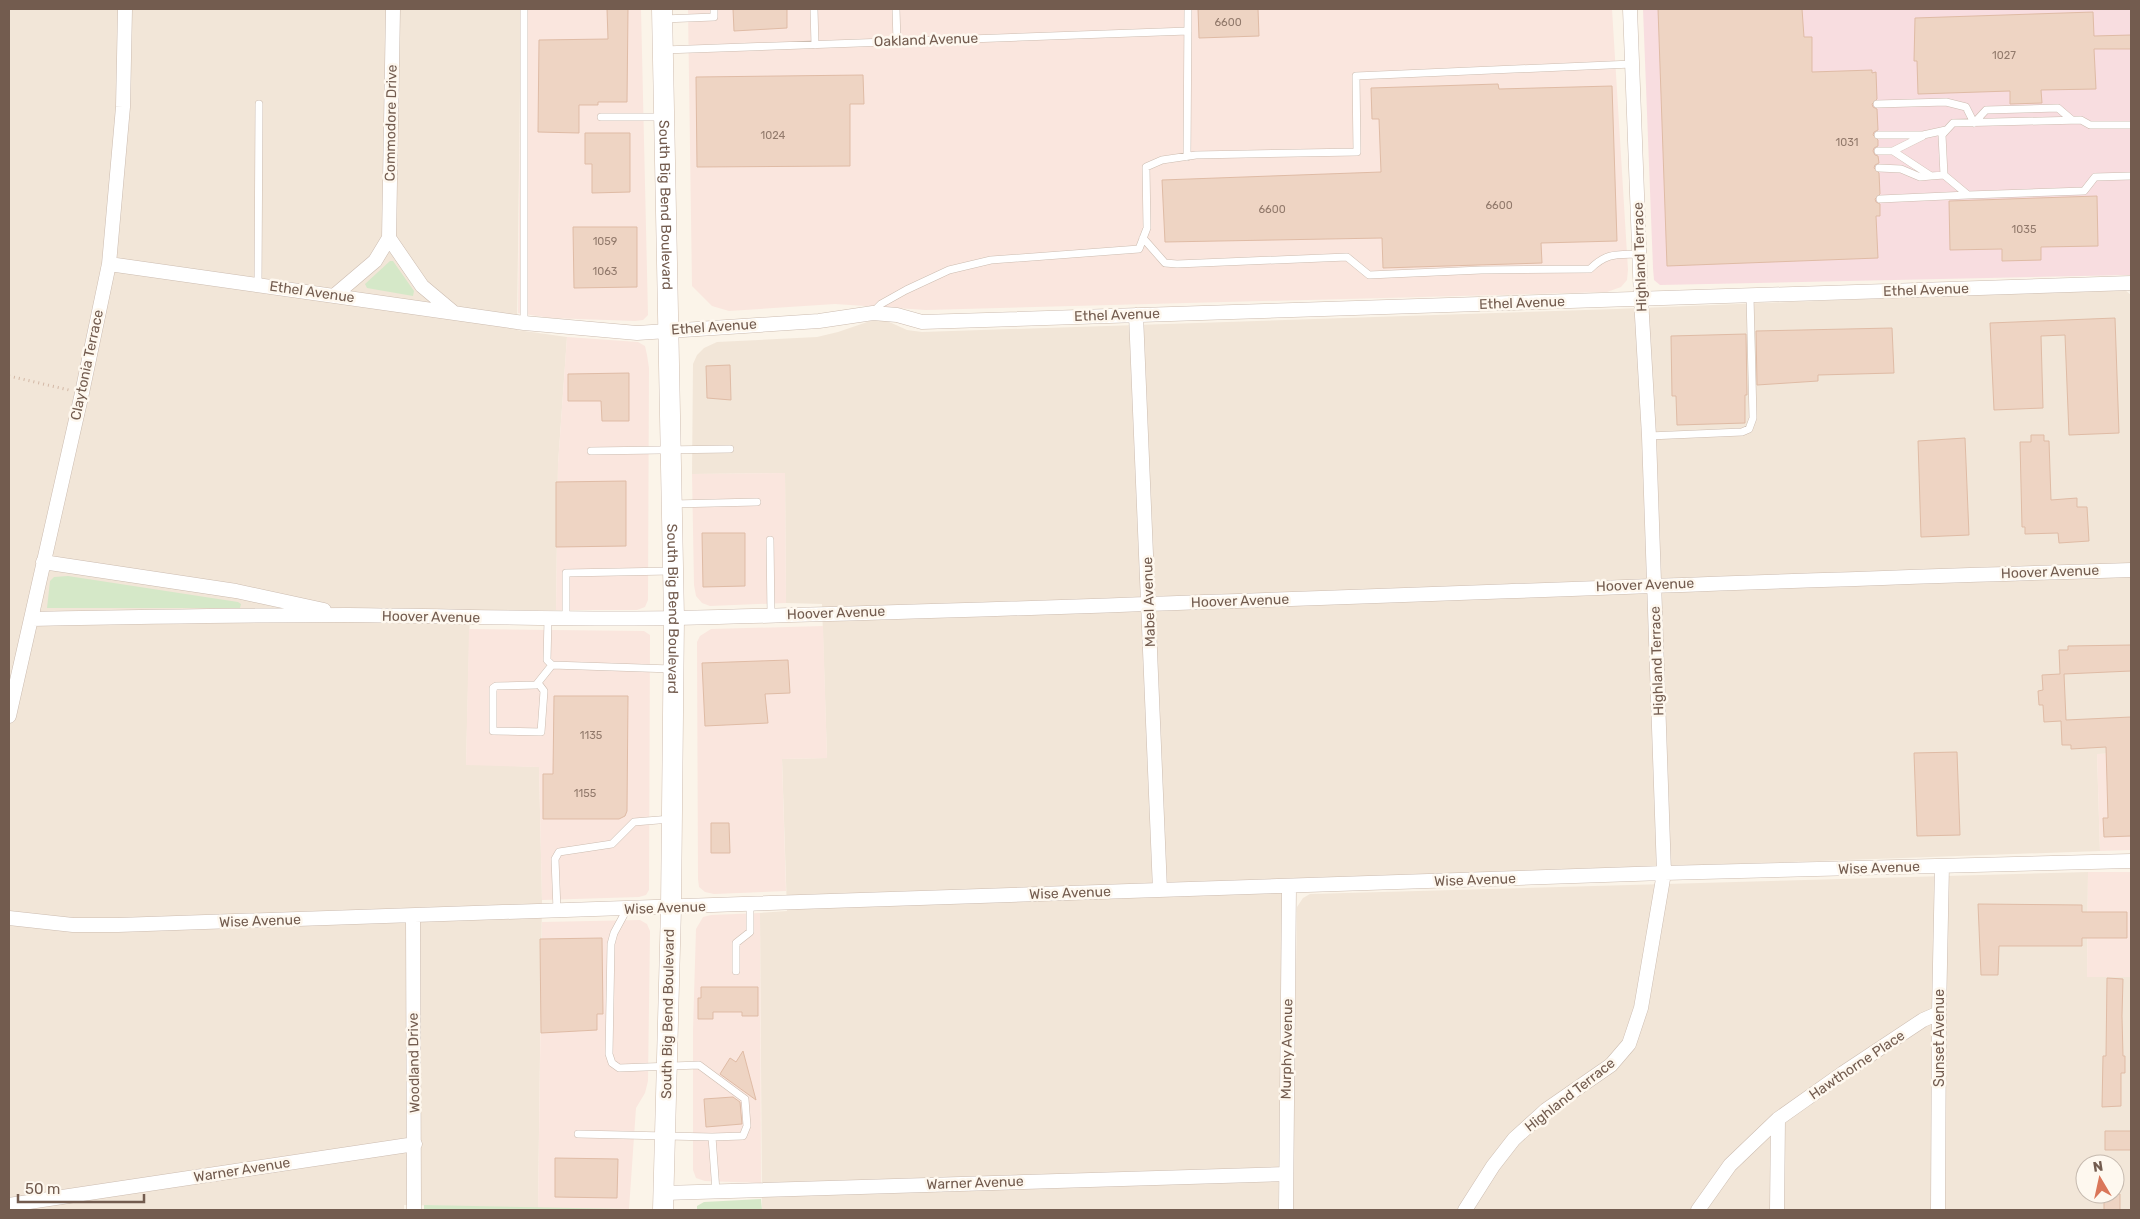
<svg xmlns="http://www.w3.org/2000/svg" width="2140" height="1219" font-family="Rubik,sans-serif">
<rect width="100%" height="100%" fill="#fbf4e9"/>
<path fill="#f2e6d8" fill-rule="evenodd" d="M9,9H521L517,330L567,337L558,464L556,610H470L466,764L539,767L542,900L538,1208L404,1205V1210H9Z
M2111,289L2125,290L2131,295V753L2097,754L2100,851L1284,880L1278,1210H762L760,913L787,911L782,759L827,758L822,604L786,603L785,473L692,474L693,364L697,355L704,348L717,342L817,337L838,332L876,319L885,320L907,330L922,332L1616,309Z
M2088,872L2087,976L2131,977V1210H1292L1297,907L1303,898L1310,894ZM2085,1164H2115V1194H2085Z"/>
<path fill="#fae6de" d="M521,9H641L648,315L643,320L635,321L550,318L518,313Z
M688,9H1612L1628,270L1627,280L1621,287L1607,292L926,310L835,304L729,311L712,306L692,286Z
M567,337L638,342L645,346L647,355L649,368L648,600L645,607L637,610H556L558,464Z
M785,473L786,603L710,606L702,603L696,596L694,585L692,474Z
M823,626L827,758L782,759L786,891L714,894L705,892L699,887L698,879L697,642L700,636L711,629Z
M469,629L644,631L650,635L649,890L646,895L639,897L542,900L539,767L466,765Z
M2131,753V850L2100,851L2097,754Z
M2088,872H2131V977H2087Z
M760,913L761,1183L705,1181L696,1178L693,1170V1030L696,929L703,917L711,915Z
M640,920L647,924L650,931L648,1081L645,1093L636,1108L629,1209L538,1208L542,922Z"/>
<path fill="#f8dde0" d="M1643,9H2131V275L1660,285L1654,280L1653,268Z"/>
<path fill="#d5e8c8" d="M390,261H393L414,291L413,296L367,288L365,284Z
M68,576L238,602L241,604L240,608H47L50,581L54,577Z
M761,1199L762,1210H697V1206L704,1202Z
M424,1205L625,1209L424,1210Z"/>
<path fill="#eed4c3" stroke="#dfbba5" d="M607,9H628L627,102H598V105H579V133L538,132L539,40L608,39Z
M733,9H787V28L734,31Z
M1198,9H1258L1259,36L1199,38Z
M1658,9H1802L1804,37H1812V72L1872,70V73L1876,72L1877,99L1872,104L1873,107L1877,109L1878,130L1874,132L1873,135L1878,140V146L1874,148L1873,151L1875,155L1878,156L1879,163L1875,165L1874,168L1879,173L1880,194L1875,199L1876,202L1880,204V216H1876L1878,258L1667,266Z
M2093,12L2094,36L2131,35V49H2094L2096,89L2041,90L2042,103L2010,104V91L1918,94L1917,61H1914L1915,18Z
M863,75L864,104H850V166L697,167L696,77Z
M1498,84L1499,89L1612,86L1617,241L1541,243L1542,263L1383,268L1382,238L1165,242L1162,180L1381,172L1379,119H1372L1371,88Z
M585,133H630V192L592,193V164H585Z
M2097,196L2098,246L2041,247V260L2002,261V249L1950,250L1949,201Z
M573,227H637V287L574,288Z
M2115,318L2119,433L2069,435L2065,335L2041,336L2043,408L1994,410L1990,323Z
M1892,328L1894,373L1818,375V381L1757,385L1756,331Z
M1746,334L1747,395H1745V423L1677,425L1676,396H1672L1671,336Z
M730,365L731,400L707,398L706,366Z
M629,373V421H602L601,401H568V374Z
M2031,435H2044V441H2049L2051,500L2077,498V507H2087L2089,541L2059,543L2058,533L2025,534V527H2022L2020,442H2031Z
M1965,438L1969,535L1921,537L1918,441Z
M626,481V546L556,547V482Z
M702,533H745V586L703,587Z
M2131,645V671L2064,674L2066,720L2131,717V836L2104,837L2103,818H2108L2106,747L2071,749V745H2062L2061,721L2044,722L2043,705H2039L2038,691L2043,690L2042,675L2060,674L2059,650H2068V646Z
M788,660L790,693L765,694L768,723L705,726L702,663Z
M554,696H628L627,811L625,816L619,819H543V774H553Z
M1957,752L1960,835L1917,836L1914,753Z
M711,823H729L730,853H711Z
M1978,904L2082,905V912H2127V938H2082V946H1999L1998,975H1981Z
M602,938L603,1014H597V1030L541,1033L540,939Z
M2107,978L2123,979L2122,1016L2123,1056H2125V1073H2121V1106L2102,1107L2103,1056H2106Z
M701,987H758V1016H742V1012H713V1019H698V998H701Z
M743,1051L756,1100L720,1074L730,1058L736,1062Z
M733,1097L740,1102L742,1124L706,1127L704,1099Z
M2105,1131H2131V1150H2105Z
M555,1158L618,1159L617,1198L555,1197Z
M2104,1194H2120V1210H2104Z"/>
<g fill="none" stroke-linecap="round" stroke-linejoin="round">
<defs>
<path id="service" d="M814,9L815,45
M896,9L897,42
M663,19L714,17V9
M664,50L1188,31
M1877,104L1946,102L1966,107L1974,123L1986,110L2058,108L2072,120
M601,117H663
M2131,125H2090L2081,120L1953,123L1942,135L1944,175L1968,195L2084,191L2095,177L2131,176
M1878,135H1923L1946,130
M1878,151H1893L1923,136
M1893,151L1931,176L1944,175
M1187,157L1188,9
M1879,168L1901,169L1920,177L1931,176
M1880,199L1968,195
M1143,238L1165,263L1177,264L1347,257L1369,275L1481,270L1590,269C1607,252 1617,255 1640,254
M258,285L259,104
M873,312L881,304L906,290L949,270L991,260L1139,249L1147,228L1146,167L1162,160L1196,155L1357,152L1356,76L1632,64
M524,323V9
M1649,436L1742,432L1749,429L1753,418L1750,296
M591,451L730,449
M673,504L757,502
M770,540L771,615
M548,619L547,660L552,665
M566,619V573L671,571
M552,665L672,669
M538,683L544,691L541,732L493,731V688L496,686L536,685L552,665
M557,910L555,859L559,852L612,844L634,822L671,819
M736,971V943L750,932V905
M578,1134L712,1137L743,1136L747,1126L745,1099L699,1065L619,1068L612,1063L609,1054L611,944L614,933L627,909
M712,1137L716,1191"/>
<path id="minor" d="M389,238L422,286L453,312
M109,264L524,323L637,333L819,321L873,313L897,315L922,322L2131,283
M335,295L375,261L389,238L393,9
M1136,315L1160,890
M43,562L236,591L324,610
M32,619C137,617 243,615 348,615C458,616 566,620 676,618C1161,607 1646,584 2131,570
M9,716L82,393L109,264L123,107L125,9
M413,917L414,1210
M9,918L73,925H118L1664,873L2131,861
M664,1193L1286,1174
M9,1205L415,1144
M1286,1210L1289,887
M1465,1210L1493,1166L1514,1139L1546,1110L1611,1065L1629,1044L1641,1008L1664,873L1649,436L1641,299L1630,9
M1698,1210L1730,1165L1778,1119L1843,1073L1923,1020L1939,1013
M1777,1210L1778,1119
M1938,1210L1939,1013L1942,866"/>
<g id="secondary">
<path id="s1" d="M662,9L674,618L671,908L663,1210"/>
</g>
</defs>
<use href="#service" stroke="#ccbcb0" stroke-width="8"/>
<use href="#minor" stroke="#ccbcb0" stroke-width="15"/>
<use href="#secondary" stroke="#d0beb0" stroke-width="21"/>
<path stroke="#d3b8a6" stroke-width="3" stroke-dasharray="1 4" stroke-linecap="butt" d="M9,376L69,390"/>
<use href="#service" stroke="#fff" stroke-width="7"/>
<use href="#minor" stroke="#fff" stroke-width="14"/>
<use href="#secondary" stroke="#fff" stroke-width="20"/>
</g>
<g text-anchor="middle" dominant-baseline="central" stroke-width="5" stroke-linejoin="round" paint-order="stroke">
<g font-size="11" fill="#927a6c">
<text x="1228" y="22">6600</text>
<text x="2004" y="55">1027</text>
<text x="773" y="135">1024</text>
<text x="1847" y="142">1031</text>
<text x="1499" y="205">6600</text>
<text x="1272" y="209">6600</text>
<text x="2024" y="229">1035</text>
<text x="605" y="241">1059</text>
<text x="605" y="271">1063</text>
<text x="591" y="735">1135</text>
<text x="585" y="793">1155</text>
</g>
<g font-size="14" fill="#735c4f" stroke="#fef8ef">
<text transform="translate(926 40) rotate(-2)">Oakland Avenue</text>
<text transform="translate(391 123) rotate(-89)">Commodore Drive</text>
<text stroke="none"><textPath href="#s1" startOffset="196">South Big Bend Boulevard</textPath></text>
<text transform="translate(1640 257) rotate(-92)">Highland Terrace</text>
<text transform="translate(1926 290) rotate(-2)">Ethel Avenue</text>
<text transform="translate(312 292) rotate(8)">Ethel Avenue</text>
<text transform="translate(1522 303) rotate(-2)">Ethel Avenue</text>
<text transform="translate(1117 315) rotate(-2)">Ethel Avenue</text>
<text transform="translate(714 327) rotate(-4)">Ethel Avenue</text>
<text transform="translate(87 365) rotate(-78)">Claytonia Terrace</text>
<text transform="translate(2050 572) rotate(-2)">Hoover Avenue</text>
<text transform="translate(1645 585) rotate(-2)">Hoover Avenue</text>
<text transform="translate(1240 601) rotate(-2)">Hoover Avenue</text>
<text transform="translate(1149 602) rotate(-92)">Mabel Avenue</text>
<text stroke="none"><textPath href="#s1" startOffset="600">South Big Bend Boulevard</textPath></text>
<text transform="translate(836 613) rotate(-2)">Hoover Avenue</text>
<text transform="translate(431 617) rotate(1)">Hoover Avenue</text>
<text transform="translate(1657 661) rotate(-92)">Highland Terrace</text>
<text transform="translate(1879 868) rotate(-2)">Wise Avenue</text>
<text transform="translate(1475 880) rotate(-2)">Wise Avenue</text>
<text transform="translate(1070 893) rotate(-2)">Wise Avenue</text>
<text transform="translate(665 908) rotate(-2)">Wise Avenue</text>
<text transform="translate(260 921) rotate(-2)">Wise Avenue</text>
<text transform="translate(668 1014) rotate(-89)">South Big Bend Boulevard</text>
<text transform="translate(1939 1038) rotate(-90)">Sunset Avenue</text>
<text transform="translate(1287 1049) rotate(-89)">Murphy Avenue</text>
<text transform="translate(414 1063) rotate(-91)">Woodland Drive</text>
<text transform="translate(1857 1065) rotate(-34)">Hawthorne Place</text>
<text transform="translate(1570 1095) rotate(-38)">Highland Terrace</text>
<text transform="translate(242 1170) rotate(-9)">Warner Avenue</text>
<text transform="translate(975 1183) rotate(-2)">Warner Avenue</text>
</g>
</g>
<rect width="2140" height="1219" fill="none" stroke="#735c4f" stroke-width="20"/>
<g transform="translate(2100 1179) rotate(351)"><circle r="24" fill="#fef8ef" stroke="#c6baaf"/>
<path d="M0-4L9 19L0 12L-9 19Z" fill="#da7659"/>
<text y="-8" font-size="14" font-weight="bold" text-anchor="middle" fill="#735c4f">N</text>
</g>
<path d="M18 1194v8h126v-8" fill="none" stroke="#735c4f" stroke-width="2.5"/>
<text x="25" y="1194" font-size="15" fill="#735c4f" stroke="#fef8ef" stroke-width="4" paint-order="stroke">50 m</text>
</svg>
